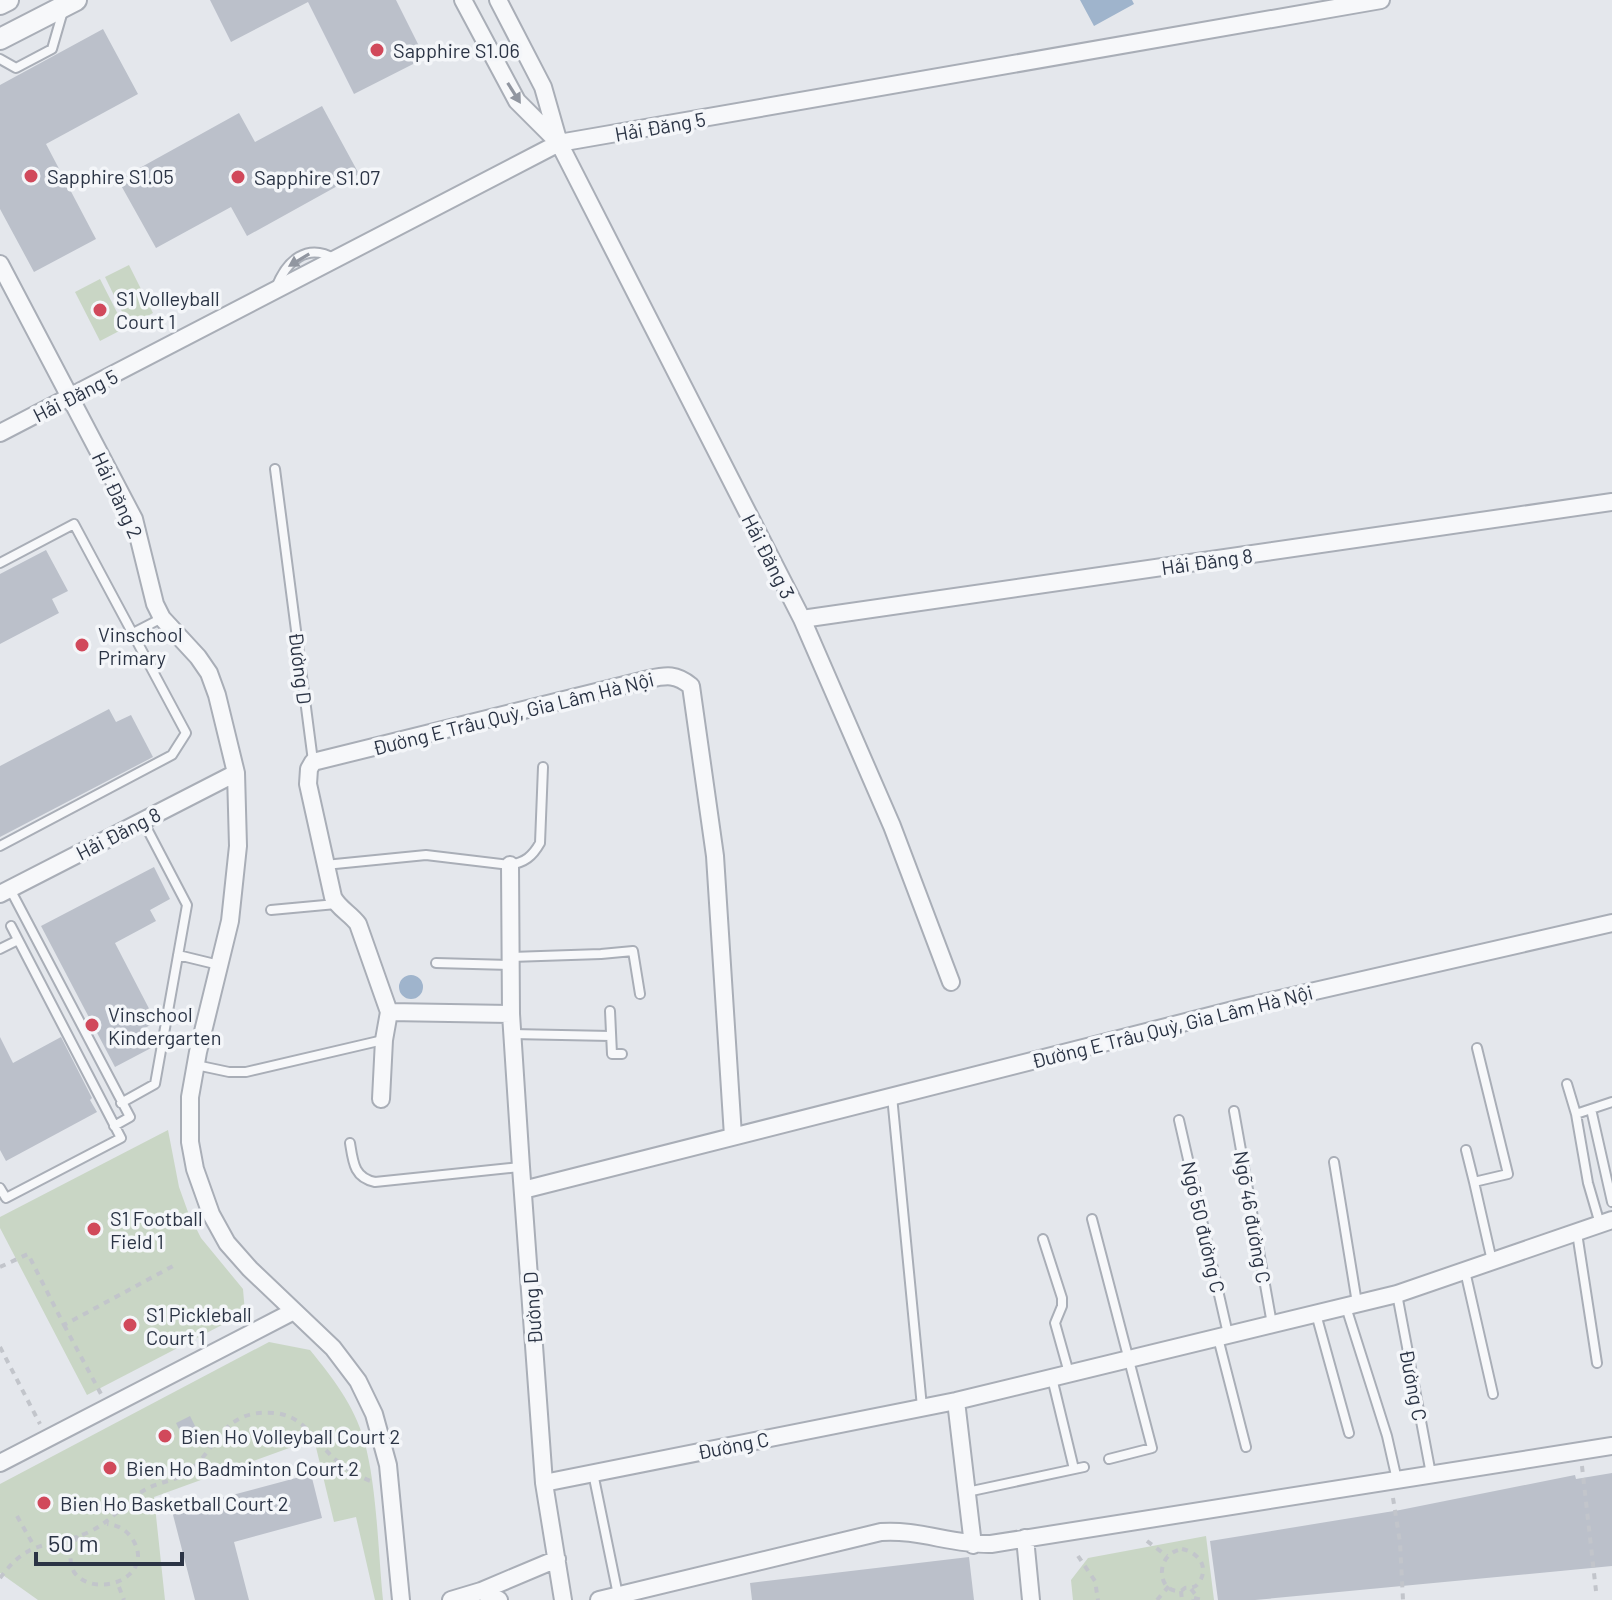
<svg xmlns="http://www.w3.org/2000/svg" width="1612" height="1600" font-family="Barlow,sans-serif">
<rect width="100%" height="100%" fill="#e4e7ec"/>
<path fill="#c9d6c5" d="M129,265L153,313L129,326L105,277Z
M100,279L125,328L100,341L75,292Z
M168,1130L179,1187L188,1212L201,1238L243,1289L245,1313L87,1395L0,1228V1217Z
M269,1342L310,1350C332,1377 354,1405 364,1440C377,1486 378,1551 383,1600H375L356,1517L334,1522L314,1439L154,1497L165,1600H38L0,1573V1484Z
M1206,1536L1214,1600H1073L1071,1580L1088,1558Z"/>
<path fill="#9fb4cc" d="M1080,0H1132L1134,4L1094,26Z
M399 987a12 12 0 1 1 24 0a12 12 0 1 1-24 0Z"/>
<path fill="#bbc0ca" d="M210,0H396L425,58L354,94L308,2L231,42Z
M103,29L138,94L46,144L96,239L34,272L0,209V85Z
M322,106L359,174L247,236L231,207L156,248L118,180L239,113L255,142Z
M46,550L68,591L52,599L59,613L0,644V574Z
M109,709L116,722L131,715L153,757L0,837V766Z
M154,867L170,899L150,910L156,921L115,943L156,1022L143,1029L153,1047L115,1067L41,926Z
M0,1037L13,1063L61,1037L92,1098L90,1100L97,1112L6,1161L0,1150Z
M190,1416L202,1440L188,1448L176,1423Z
M1612,1473V1566L1255,1600H1218L1210,1541L1400,1510L1575,1475L1576,1479Z
M311,1474L322,1518L234,1542L249,1600H195L172,1511Z
M969,1557L974,1600H752L750,1583Z"/>
<g fill="none" stroke-linecap="round" stroke-linejoin="round">
<defs>
<path id="service" d="M0,59L16,68L52,49L63,11
M276,288C286,261 307,242 335,259
M275,469L313,761
M0,563L74,524L186,733L172,755L0,846
M133,633L162,618
M325,865L426,855L510,865C525,862 532,857 540,843L543,767
M10,889L130,1117L114,1126
M271,910L336,904
M0,949L18,940
M178,955L219,965
M511,957L601,954L633,951L640,994
M436,963L510,965
M610,1011L612,1054H622
M512,1034L611,1036
M1477,1048L1508,1174L1474,1182L1492,1261
M196,1065L229,1072H246L383,1040
M1567,1084L1576,1114L1591,1109L1612,1202
M892,1096L922,1407
M121,1103L155,1084L187,905L143,821
M1591,1109L1612,1102
M1234,1111L1272,1324
M1576,1114L1588,1183L1600,1224
M1179,1120L1228,1334
M350,1143C353,1162 354,1178 375,1182L520,1167
M1466,1150L1474,1182
M1334,1162L1357,1303
M0,1188L6,1198L121,1138L11,926
M1092,1219L1152,1448L1109,1459
M1577,1233L1597,1363
M1043,1239L1062,1298V1306L1055,1323L1069,1373
M1465,1271L1493,1394
M1397,1294L1431,1474
M1346,1307L1387,1436L1397,1480
M1316,1314L1349,1433
M1218,1338L1246,1447
M1052,1378L1074,1469
M593,1473L618,1595
M967,1492L1084,1467"/>
<path id="minor" d="M463,0L517,101L558,142
M498,0L543,87L559,143L802,619L892,826L951,982
M0,264L134,519L155,604L162,618L198,657L209,673L217,695L236,773L238,846L230,921L198,1052L190,1097V1142L195,1169L211,1214L227,1243L250,1269L333,1348L358,1381L374,1414L388,1465L401,1600
M0,433L559,143L1381,0
M802,619L1612,502
M510,865L511,1014L521,1167L544,1483L563,1600
M0,894L236,773
M389,1012L511,1014
M381,1099L384,1040L389,1012L358,924C351,914 338,908 333,897L308,784L309,769L313,762L649,679C667,675 676,674 691,686L715,856L733,1136
M523,1190L1245,1007L1612,923
M956,1401L973,1545
M0,1463L294,1311
M544,1483L956,1401L1397,1294L1612,1220
M1025,1538L1031,1600
M481,1591L499,1600
M451,1600L481,1591L557,1559
M599,1600L881,1532C917,1529 954,1545 991,1544L1612,1446"/>
<path id="tertiary" d="M0,4L8,0
M0,39L76,0"/>
</defs>
<use href="#service" stroke="#a9aeb7" stroke-width="12"/>
<use href="#minor" stroke="#a9aeb7" stroke-width="20"/>
<use href="#tertiary" stroke="#a9aeb7" stroke-width="24"/>
<path stroke="#c2c5cb" stroke-width="4" stroke-dasharray="6 6" stroke-linecap="butt" d="M0,1267L28,1254L64,1325L173,1266
M64,1325L101,1394
M0,1347L40,1424
M1582,1466L1596,1591
M1393,1498L1400,1542L1403,1600
M109,1500L115,1515
M17,1516L34,1546
M78,1536C70,1547 68,1560 74,1572C94,1600 156,1578 133,1540C127,1530 118,1525 107,1524
M1147,1541L1167,1556
M1182,1549C1197,1552 1209,1565 1200,1581C1195,1589 1192,1587 1185,1588C1183,1589 1182,1591 1180,1591C1157,1593 1154,1554 1182,1549Z
M1078,1556L1095,1581L1098,1600
M0,1578C32,1535 48,1551 89,1532C111,1522 124,1503 143,1491C155,1483 170,1482 183,1475C218,1454 218,1408 275,1413C305,1416 316,1443 336,1460C347,1470 360,1477 373,1482
M119,1587L124,1600
M1191,1589L1195,1594L1193,1600
M1181,1591L1182,1600
M1194,1598L1202,1600
M1157,1600L1169,1586"/>
<use href="#service" stroke="#f7f8fa" stroke-width="8"/>
<use href="#minor" stroke="#f7f8fa" stroke-width="16"/>
<use href="#tertiary" stroke="#f7f8fa" stroke-width="20"/>
</g>
<defs><path id="oneway-solid" d="M-6-.8H1V-3.2L6.5 0L1 3.2V.8H-6Z" transform="scale(2)"/></defs>
<g fill="#9196a0">
<use href="#oneway-solid" transform="translate(514 93) rotate(58)"/>
<use href="#oneway-solid" transform="translate(299 260) rotate(149)"/>
</g>
<g fill="#d1495b" stroke="#f4f6f9" stroke-width="3">
<circle cx="377" cy="50" r="8"/>
<circle cx="31" cy="176" r="8"/>
<circle cx="238" cy="177" r="8"/>
<circle cx="100" cy="310" r="8"/>
<circle cx="82" cy="645" r="8"/>
<circle cx="92" cy="1025" r="8"/>
<circle cx="94" cy="1229" r="8"/>
<circle cx="130" cy="1325" r="8"/>
<circle cx="165" cy="1436" r="8"/>
<circle cx="110" cy="1468" r="8"/>
<circle cx="44" cy="1503" r="8"/>
</g>
<g text-anchor="middle" dominant-baseline="central" stroke-width="7" stroke-linejoin="round" paint-order="stroke">
<g font-size="20" fill="#2b3445" stroke="#f4f6f9" text-anchor="start">
<text x="393" y="50">Sapphire S1.06</text>
<text x="47" y="176">Sapphire S1.05</text>
<text x="254" y="177">Sapphire S1.07</text>
<text x="116" y="298">S1 Volleyball<tspan x="116" dy="23">Court 1</tspan></text>
<text x="98" y="634">Vinschool<tspan x="98" dy="23">Primary</tspan></text>
<text x="108" y="1014">Vinschool<tspan x="108" dy="23">Kindergarten</tspan></text>
<text x="110" y="1218">S1 Football<tspan x="110" dy="23">Field 1</tspan></text>
<text x="146" y="1314">S1 Pickleball<tspan x="146" dy="23">Court 1</tspan></text>
<text x="181" y="1436">Bien Ho Volleyball Court 2</text>
<text x="126" y="1468">Bien Ho Badminton Court 2</text>
<text x="60" y="1503">Bien Ho Basketball Court 2</text>
</g>
<g font-size="20" fill="#2b3445" stroke="#f4f6f9">
<text transform="translate(660 126) rotate(-10)">Hải Đăng 5</text>
<text transform="translate(75 395) rotate(-27)">Hải Đăng 5</text>
<text transform="translate(118 495) rotate(65)">Hải Đăng 2</text>
<text transform="translate(769 556) rotate(63)">Hải Đăng 3</text>
<text transform="translate(1207 561) rotate(-8)">Hải Đăng 8</text>
<text transform="translate(301 668) rotate(83)">Đường D</text>
<text transform="translate(513 713) rotate(-14)">Đường E Trâu Quỳ, Gia Lâm Hà Nội</text>
<text transform="translate(118 833) rotate(-27)">Hải Đăng 8</text>
<text transform="translate(1172 1026) rotate(-14)">Đường E Trâu Quỳ, Gia Lâm Hà Nội</text>
<text transform="translate(1253 1217) rotate(80)">Ngõ 46 đường C</text>
<text transform="translate(1204 1227) rotate(77)">Ngõ 50 đường C</text>
<text transform="translate(532 1308) rotate(-94)">Đường D</text>
<text transform="translate(1414 1385) rotate(79)">Đường C</text>
<text transform="translate(733 1445) rotate(-11)">Đường C</text>
</g>
</g>
<path d="M36 1552v12h146v-12" fill="none" stroke="#2b3445" stroke-width="4"/>
<text x="48" y="1552" font-size="24" fill="#2b3445" stroke="#f4f6f9" stroke-width="6" paint-order="stroke">50 m</text>
</svg>
